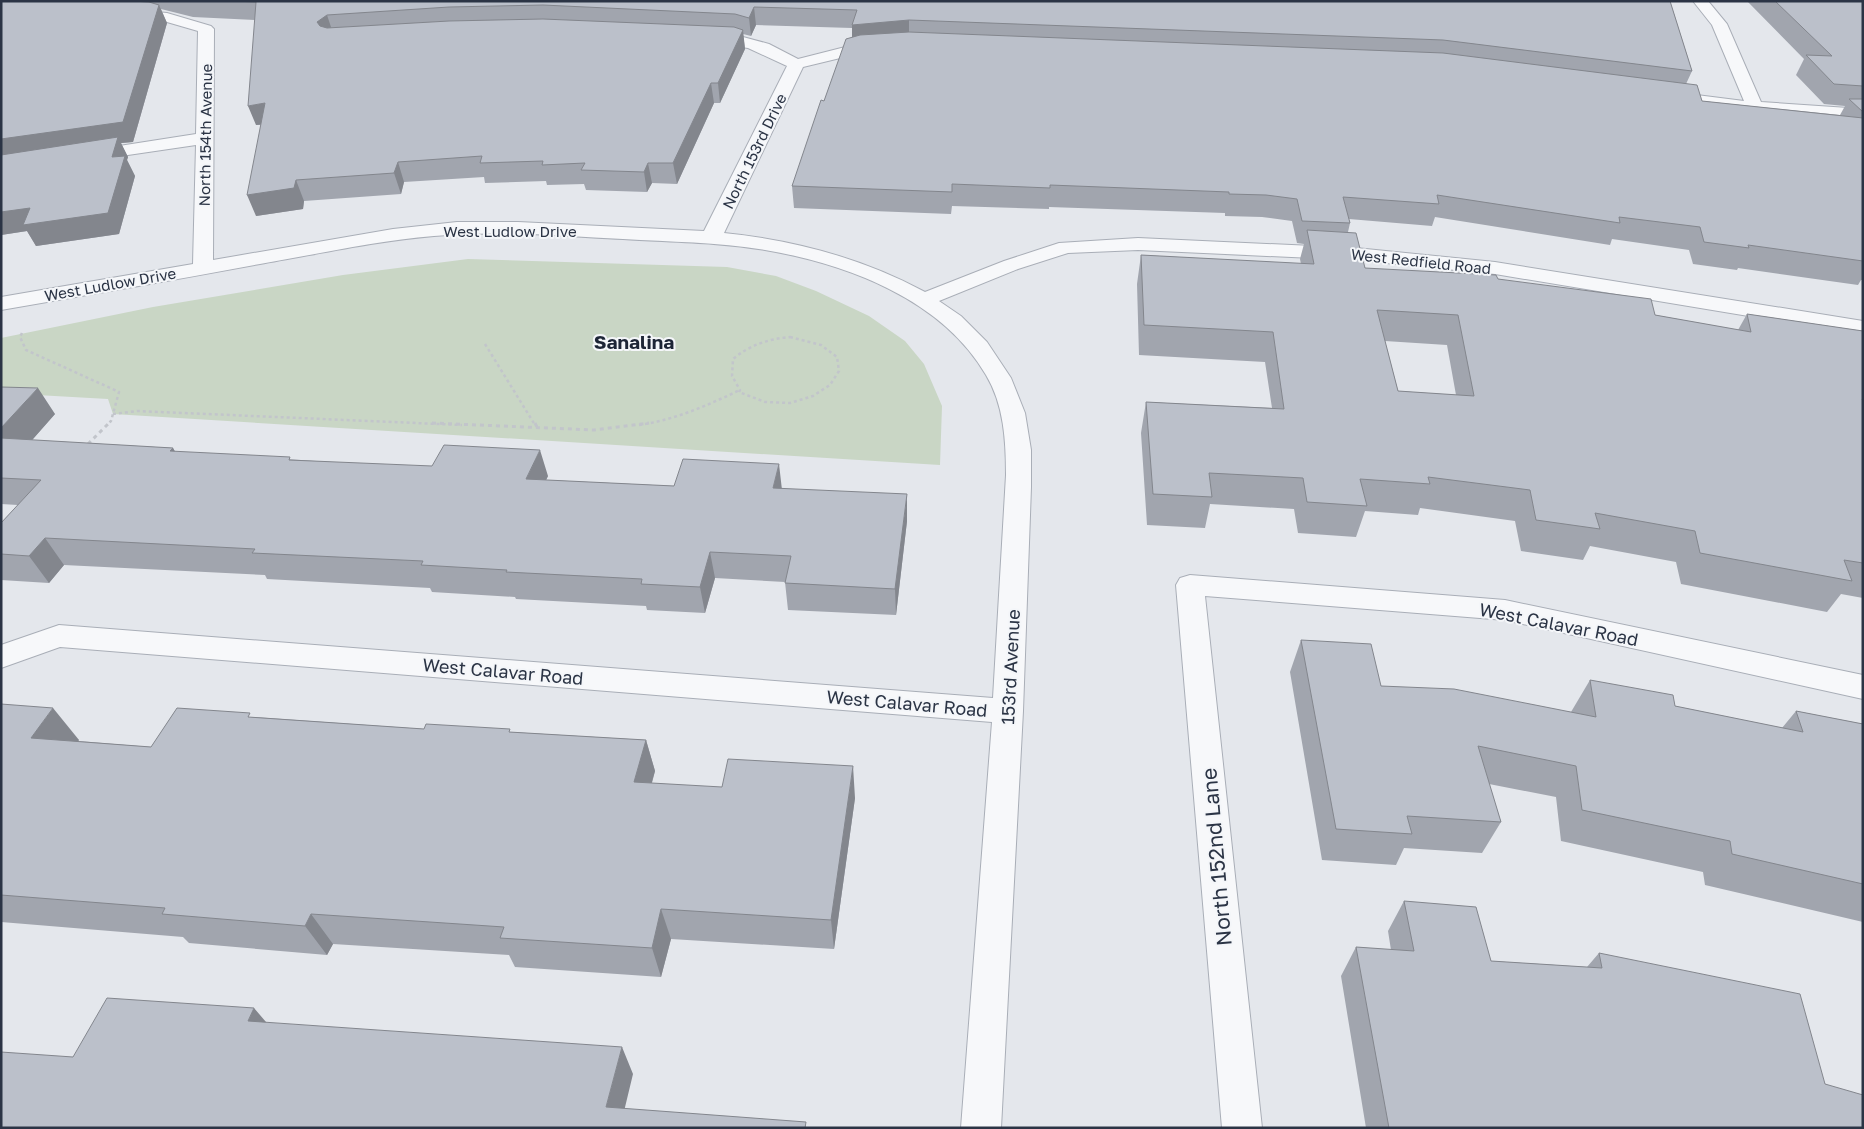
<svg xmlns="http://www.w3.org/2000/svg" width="1864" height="1129" font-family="'Golos Text',sans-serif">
<rect width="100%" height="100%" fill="#e4e7ec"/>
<path fill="#c9d6c5" d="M468,259L727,267L776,276L816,291L869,316L905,341L924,364L942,406L940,465L113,414L108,399L1,393V338L153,307L343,275Z"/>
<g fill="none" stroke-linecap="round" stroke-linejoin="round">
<defs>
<path id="minor" d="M1693,1H1708L1727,24L1761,102L1863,109V119L1755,112L1659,100L1657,96L1659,92L1665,91L1744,101L1712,25Z
M126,9L167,13L211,26L214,29L213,260L393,229L457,222H518L704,231L787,66L748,48L702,41L699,38L702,35L720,34L743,37L769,44L798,59L861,43L882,44L884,47L882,50L861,53L803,67L724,233C794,240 862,258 925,292L1004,261L1059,243L1138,238L1356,248L1495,262L1863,321V335L1495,274L1356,260L1138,250L1068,253L1018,269L939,301L961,316L987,342L1011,378L1025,413L1031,450V487L1023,711L1001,1128H961L992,722L60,647L1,668V645L59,625L993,698L1006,475C1006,441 1004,405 986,375C942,299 847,264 765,250C718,242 670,242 623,239C560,236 497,230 434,236C376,241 318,254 260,264C174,280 87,295 1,310V297L193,264L196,145L87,161L81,160L78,156L81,152L87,151L196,134L198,31L167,22L121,16L119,13L121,10Z
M1190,575L1505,600L1863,675V699L1505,620L1205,596L1262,1128H1222L1176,585L1180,578Z"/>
</defs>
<use href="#minor" stroke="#a9aeb7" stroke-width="2"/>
<path stroke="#c2c5cb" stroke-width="2.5" stroke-dasharray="3 3" stroke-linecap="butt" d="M22,333L20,337L26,350L119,392L111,421L107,425
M790,337L821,345L837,357L839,371L830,385L813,396L790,403L765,402L739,392L740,390L732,376L733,359C750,345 768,339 790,337Z
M485,344L535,425
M113,414L137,411L462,425
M639,425C675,420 708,405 740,390"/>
<path stroke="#c2c5cb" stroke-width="3" stroke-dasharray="4 4" stroke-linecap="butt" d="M432,423L594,430L649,423
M535,423L537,427
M88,444L109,423"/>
<use href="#minor" fill="#f7f8fa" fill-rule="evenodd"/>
</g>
<path fill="#a1a5ae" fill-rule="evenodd" d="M1,1H1670L1692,71L1686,84L1702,101L1840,115L1845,106L1824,104L1796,75L1804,59L1747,1H1863V280H1861L1858,285L1738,268L1737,270L1693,264L1689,250L1612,239L1610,245L1435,217L1432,226L1349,219L1350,223L1348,232L1365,268L1498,279L1655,315L1738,330L1747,314L1863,331V598L1841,594L1827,612L1681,584L1676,562L1590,546L1583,560L1521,551L1515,521L1420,508L1418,515L1365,511L1356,537L1298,533L1294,509L1210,504L1205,528L1147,525L1141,433L1146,402L1272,408L1265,362L1139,355L1137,284L1141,255L1301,264L1300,259L1304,244L1297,243L1292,221L1262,217L1225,216V213L1049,207V209L952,206L951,214L794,208L792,186L824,101L852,37V28L756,25L751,36L743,34L745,49L720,103H714L677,184L652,183L647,192L586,190L584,184L547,185L546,181L485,183L484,177L404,182L401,194L304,201L303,209L256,216L261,125H256L255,20L193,17L161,9L167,23L133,142L121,143L128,157L127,160L135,176L119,234L36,246L27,231L1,235ZM1385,341L1447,345L1456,395L1398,391Z
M1,387L55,414L32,440L173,448L175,452L548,476L546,480L674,486L782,488L907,521L896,615L788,610L785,582L715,578L705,613L647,610L646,606L516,599L515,597L432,592L430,588L267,579L265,575L64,565L49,583L1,580V523L18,505L1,504Z
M1301,640L1381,686L1571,712L1590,680L1675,706L1782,728L1796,711L1863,724V922L1705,885L1703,872L1561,841L1556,797L1489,784L1501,822L1482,853L1404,848L1396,865L1322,860L1290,672Z
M1,704L79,740L78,741L151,747L253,717L424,729L511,732L646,740L655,771L652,783L855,798L834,949L671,939L661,977L515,967L509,955L333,944L327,955L189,943L183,937L1,922Z
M1404,901L1491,961L1587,967L1599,953L1825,1084L1863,1128H1366L1341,976L1356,947L1391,950L1388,931Z"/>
<path fill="#83868d" d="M159,5L167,23L133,142L121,143L128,157L127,160L135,176L119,234L36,246L27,231L1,235V139Z
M754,7L756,25L751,36L749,18Z
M327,15L333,33L323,40L317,22Z
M909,20V38L852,43V25Z
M743,30L745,49L720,103L718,83Z
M711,83L714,103L677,184L673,163Z
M265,103L273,123L256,125L248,106Z
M398,162L404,182L401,194L394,173Z
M648,163L652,183L647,192L644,172Z
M296,180L304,201L303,209L256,216L247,195Z
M38,388L55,414L11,464L1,450V428Z
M173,448L188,474L170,451Z
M540,450L548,476L534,505L526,479Z
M779,464L782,490L773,488Z
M907,494V521L896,615L895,589Z
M45,538L64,565L49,583L29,556Z
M710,552L715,578L705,613L700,587Z
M53,708L79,740L58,770L31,738Z
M646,740L655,771L643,813L634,782Z
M853,766L855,798L834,949L831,920Z
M661,909L671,939L661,977L652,948Z
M311,914L333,944L327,955L305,926Z
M254,1008L278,1036L248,1021Z
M622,1047L633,1074L620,1128L606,1107Z"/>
<path fill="#bbc0ca" stroke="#83868d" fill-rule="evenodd" d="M1,1H132L149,2L159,5L123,122L1,139Z
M234,1H1670L1692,71L1443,40L909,20L852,25L857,10L754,7L749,18L735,14L543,5L449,7L327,15L317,22L320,26L327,28L449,21L543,19L734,27L743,30L718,83H711L673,163H648L644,172L581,170L585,163L542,165L543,161L480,163L482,156L398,162L394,173L296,180L294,188L247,195L265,103L248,106L256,2Z
M1775,1H1863V86L1834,84L1806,55L1832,56Z
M909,32L1443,53L1697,85L1702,101L1863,118V261L1748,245L1749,248L1704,242L1700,227L1619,217L1620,223L1437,195L1439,204L1343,197L1350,223L1302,221L1297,199L1266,195L1229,194V192L1050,185V188L952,184V192L792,186L821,100L824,101L846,39L860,35Z
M1849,99H1863V112Z
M118,137L112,157L125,156L108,213L23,225L30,208L1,212V155Z
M1307,230L1356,233L1365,268L1496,275L1498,279L1651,299L1655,315L1751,332L1747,314L1863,331V400L1862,399L1863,401V563L1844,560L1852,581L1700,553L1695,531L1595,513L1600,529L1536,520L1530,490L1428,477L1430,484L1360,479L1367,506L1307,502L1303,478L1209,473L1212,497L1153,494L1146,402L1284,409L1273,332L1144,325L1141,255L1314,264ZM1377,310L1458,315L1474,396L1398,391Z
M1,387L38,388L1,428Z
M1,438L173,448L170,451L290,457L289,460L432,466L444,445L540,450L526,479L674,486L683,459L779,464L773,488L907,494L895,589L785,583L791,556L710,552L700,587L641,584L642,579L506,572L507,570L421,565L423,561L252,553L255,549L45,538L29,556L1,554V523L41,480L1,478Z
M1301,640L1371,644L1381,686L1454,689L1596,717L1590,680L1673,695L1675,706L1803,732L1796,711L1863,724V884L1732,854L1730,841L1582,810L1576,766L1478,746L1501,822L1407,816L1412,834L1336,829Z
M1,704L53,708L31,738L151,747L177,708L250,713L248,717L424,729L426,724L510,729L509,732L646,740L634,782L722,787L728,759L853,766L831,920L661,909L652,948L500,938L504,927L311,914L305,926L162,914L165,908L1,895Z
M1404,901L1476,907L1491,961L1602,968L1599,953L1800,994L1825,1084L1863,1095V1128H1389L1356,947L1414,951Z
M107,998L254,1008L248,1021L622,1047L606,1107L806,1122L805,1128H1V1052L73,1057Z"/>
<g text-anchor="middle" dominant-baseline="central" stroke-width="4" stroke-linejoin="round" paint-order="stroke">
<g font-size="15" fill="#2b3445" stroke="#f4f6f9">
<text transform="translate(205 135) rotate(-89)">North 154th Avenue</text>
<text transform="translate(754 151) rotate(-64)">North 153rd Drive</text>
<text x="510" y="231">West Ludlow Drive</text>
<text transform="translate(1421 261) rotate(6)">West Redfield Road</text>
<text transform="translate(110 284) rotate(-10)">West Ludlow Drive</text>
</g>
<g font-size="18" fill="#2b3445" stroke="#f4f6f9">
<text transform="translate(1559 624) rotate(11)">West Calavar Road</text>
<text transform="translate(1010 667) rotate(-87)">153rd Avenue</text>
<text transform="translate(503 671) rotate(5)">West Calavar Road</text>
<text transform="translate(907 703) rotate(5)">West Calavar Road</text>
</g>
<g font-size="19" font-weight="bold" fill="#1d2536" stroke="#f4f6f9">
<text x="634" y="341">Sanalina</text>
</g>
<g font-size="21" fill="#2b3445" stroke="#f4f6f9">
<text transform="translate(1216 857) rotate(-95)">North 152nd Lane</text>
</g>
</g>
<rect width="1864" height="1129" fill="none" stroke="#2b3445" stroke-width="5"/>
</svg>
